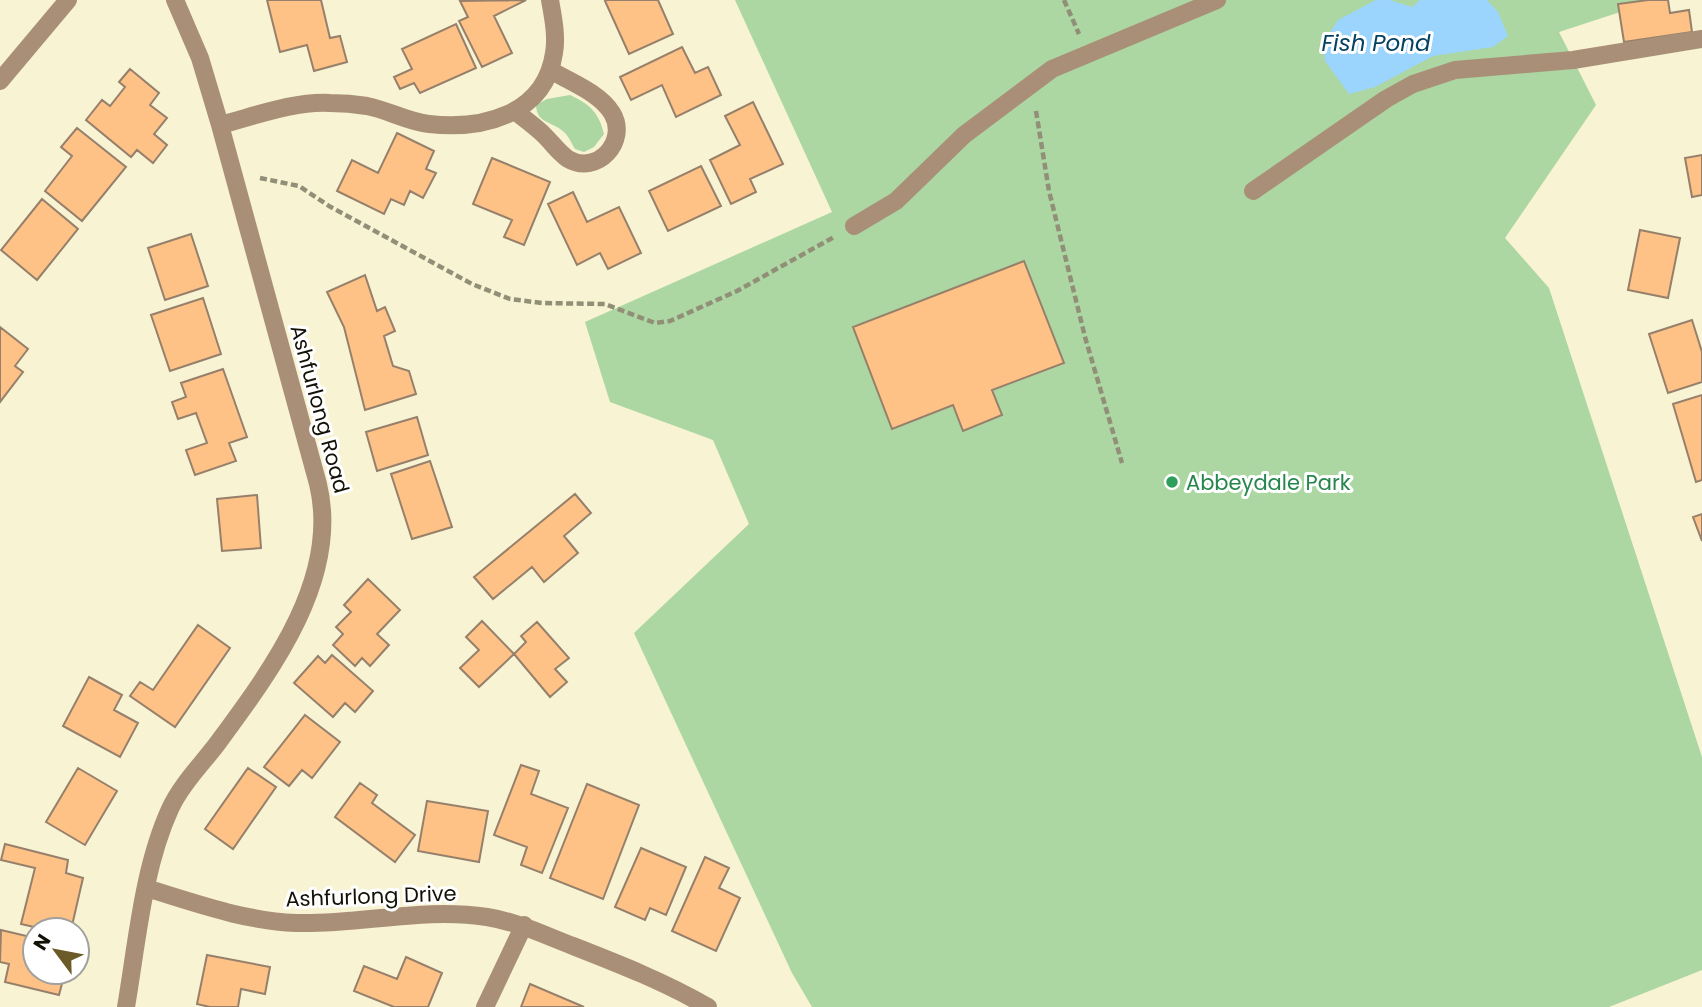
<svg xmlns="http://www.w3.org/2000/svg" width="1702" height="1007" font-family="Poppins,sans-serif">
<rect width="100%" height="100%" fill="#f7f3d3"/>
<path fill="#acd6a2" d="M735,0H1657L1559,32L1596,105L1505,238L1549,288L1702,757V970L1609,1007H812L792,973L634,633L749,524L713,440L610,402L585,322L832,212Z
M570,95C590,104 599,113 604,134L594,147L584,152L575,149C572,144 569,137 565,133C554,121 537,125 536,105L547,99Z"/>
<path fill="#9bd5fe" d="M1376,0H1390L1412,7L1420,0H1487L1498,12L1508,36L1493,47L1433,56L1375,87L1349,94L1325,61L1323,44L1338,20Z"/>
<path fill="#fec186" stroke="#96806b" stroke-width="2" d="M267,0H321L330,38L340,36L347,62L314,71L307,45L280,52Z
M526,0L494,16L512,53L482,67L459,21L468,17L460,1Z
M607,0H658L673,34L629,54L605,1Z
M1648,0H1668L1670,13L1689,10L1692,32L1624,42L1618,4Z
M456,24L476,68L420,93L414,83L400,89L394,77L412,69L402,49Z
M682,47L695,73L708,67L721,95L676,117L662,85L631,100L620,77Z
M130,69L159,93L150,105L167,118L154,134L167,145L153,163L137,150L131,157L86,120L102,100L110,106L125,87L119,82Z
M753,102L783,164L750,179L756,192L731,204L710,160L740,145L725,116Z
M77,128L126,167L82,221L45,191L72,156L61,147Z
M397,133L434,151L426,169L436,173L423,198L410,191L404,205L391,199L384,214L337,191L352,160L378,173Z
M1702,155V195L1692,197L1685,158Z
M492,158L550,182L524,245L504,237L512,220L473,204Z
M701,166L721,206L668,231L649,191Z
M573,192L587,222L619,207L641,253L608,269L600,253L577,265L548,204Z
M42,199L78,229L37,280L1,250Z
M1640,230L1680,238L1668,298L1628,290Z
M191,234L208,286L165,300L148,248Z
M1024,261L1064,363L992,390L1002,415L963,431L953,405L892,429L853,327Z
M365,275L377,311L385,307L395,331L384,336L393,366L409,371L416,394L365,410L344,327L327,292Z
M203,298L221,354L170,371L151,315Z
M1692,320L1702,352V382L1668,393L1649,334Z
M0,327L28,349L15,366L23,372L0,402Z
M223,369L247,437L229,443L236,461L195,475L186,450L207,443L196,413L178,419L172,402L186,397L181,383Z
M1702,395V480L1696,482L1673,404Z
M417,417L428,455L377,471L366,432Z
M430,461L452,527L412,539L391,474Z
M575,494L591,513L564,536L578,553L544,582L532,567L493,599L474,577Z
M257,495L261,548L222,551L217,499Z
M1702,514V541L1693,517Z
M368,579L400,610L377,634L389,645L370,666L362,658L355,666L333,645L343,634L336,627L351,612L344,605Z
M482,621L514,654L479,687L460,668L479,650L466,637Z
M537,622L569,658L555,669L567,682L550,697L514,654L526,642L521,636Z
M198,625L230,648L175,727L130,696L140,682L153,690Z
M332,655L373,691L355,712L345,703L333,717L294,683L318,656L325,663Z
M89,677L122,695L114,710L138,723L120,757L63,726Z
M305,715L340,742L312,778L302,770L289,786L264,767Z
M521,765L539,771L531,794L568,808L542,873L521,865L527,847L494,835Z
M78,768L117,791L85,845L46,822Z
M248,768L276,787L233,849L205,829Z
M360,783L377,795L372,803L415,835L395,862L335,817Z
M587,784L639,805L603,899L550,878Z
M427,801L488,811L479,862L418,851Z
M5,844L68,860L66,873L83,878L71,930H47L21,924L35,868L1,860Z
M641,848L686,867L666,915L650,908L645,920L615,907Z
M705,857L729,868L719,888L740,898L716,951L672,931Z
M1,930L35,938V972H65L59,995L5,982L9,964L0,962Z
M207,955L270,967L265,994L241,989L238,1007H210L197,1004Z
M406,957L442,973L428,1007H394L354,991L364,966L397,979Z
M530,984L584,1007H521Z"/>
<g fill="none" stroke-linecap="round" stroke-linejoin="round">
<path stroke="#928f78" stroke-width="4.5" stroke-dasharray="7 3.5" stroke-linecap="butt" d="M1064,0L1079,34
M1036,111L1049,191L1085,337L1122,463
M260,178L299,186L329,206L472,284L510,299L542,303L605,304L655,323L670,321L737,291L834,237"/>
<path stroke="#aa8f78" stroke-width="18" d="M0,81L68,0
M516,112C526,120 536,127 545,136C553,144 559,153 568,159C597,176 629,141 612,113C600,93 569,81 550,70
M220,125C255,116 294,101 330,103C342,103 355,104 367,106C388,110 408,122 429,124C482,130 545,115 554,53C557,36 553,17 550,0
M1253,191L1386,99L1413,84L1455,70L1573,60L1702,39
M854,226L896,201L964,135L1052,69L1217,0
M146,888C196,903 244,921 296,923C360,925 423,907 487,917C518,922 544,935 573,946C619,964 665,982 708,1007
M126,1007C137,943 143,868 170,809C181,785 201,765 217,744C270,672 341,579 318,484L220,125L200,58L175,0
M485,1007L524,925"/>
</g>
<circle fill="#2e9e5b" stroke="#fff" stroke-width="2.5" cx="1172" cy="482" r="7"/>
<g text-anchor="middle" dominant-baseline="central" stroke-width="6" stroke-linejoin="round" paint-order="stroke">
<g font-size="21" fill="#141207" stroke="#fff">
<text transform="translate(320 409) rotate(75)">Ashfurlong Road</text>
<text transform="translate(371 896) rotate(-2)">Ashfurlong Drive</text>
</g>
<g font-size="21" fill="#27864d" stroke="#fff" text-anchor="start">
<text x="1186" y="482">Abbeydale Park</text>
</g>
<g font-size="23" font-style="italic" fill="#034262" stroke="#fff">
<text x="1376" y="43">Fish Pond</text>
</g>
</g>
<g transform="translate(56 951) rotate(302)"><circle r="33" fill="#ffffff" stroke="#a1a09c" stroke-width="2"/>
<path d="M0-5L12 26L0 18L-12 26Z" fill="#6a5a27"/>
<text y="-10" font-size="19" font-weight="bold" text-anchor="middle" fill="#141207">N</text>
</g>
</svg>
